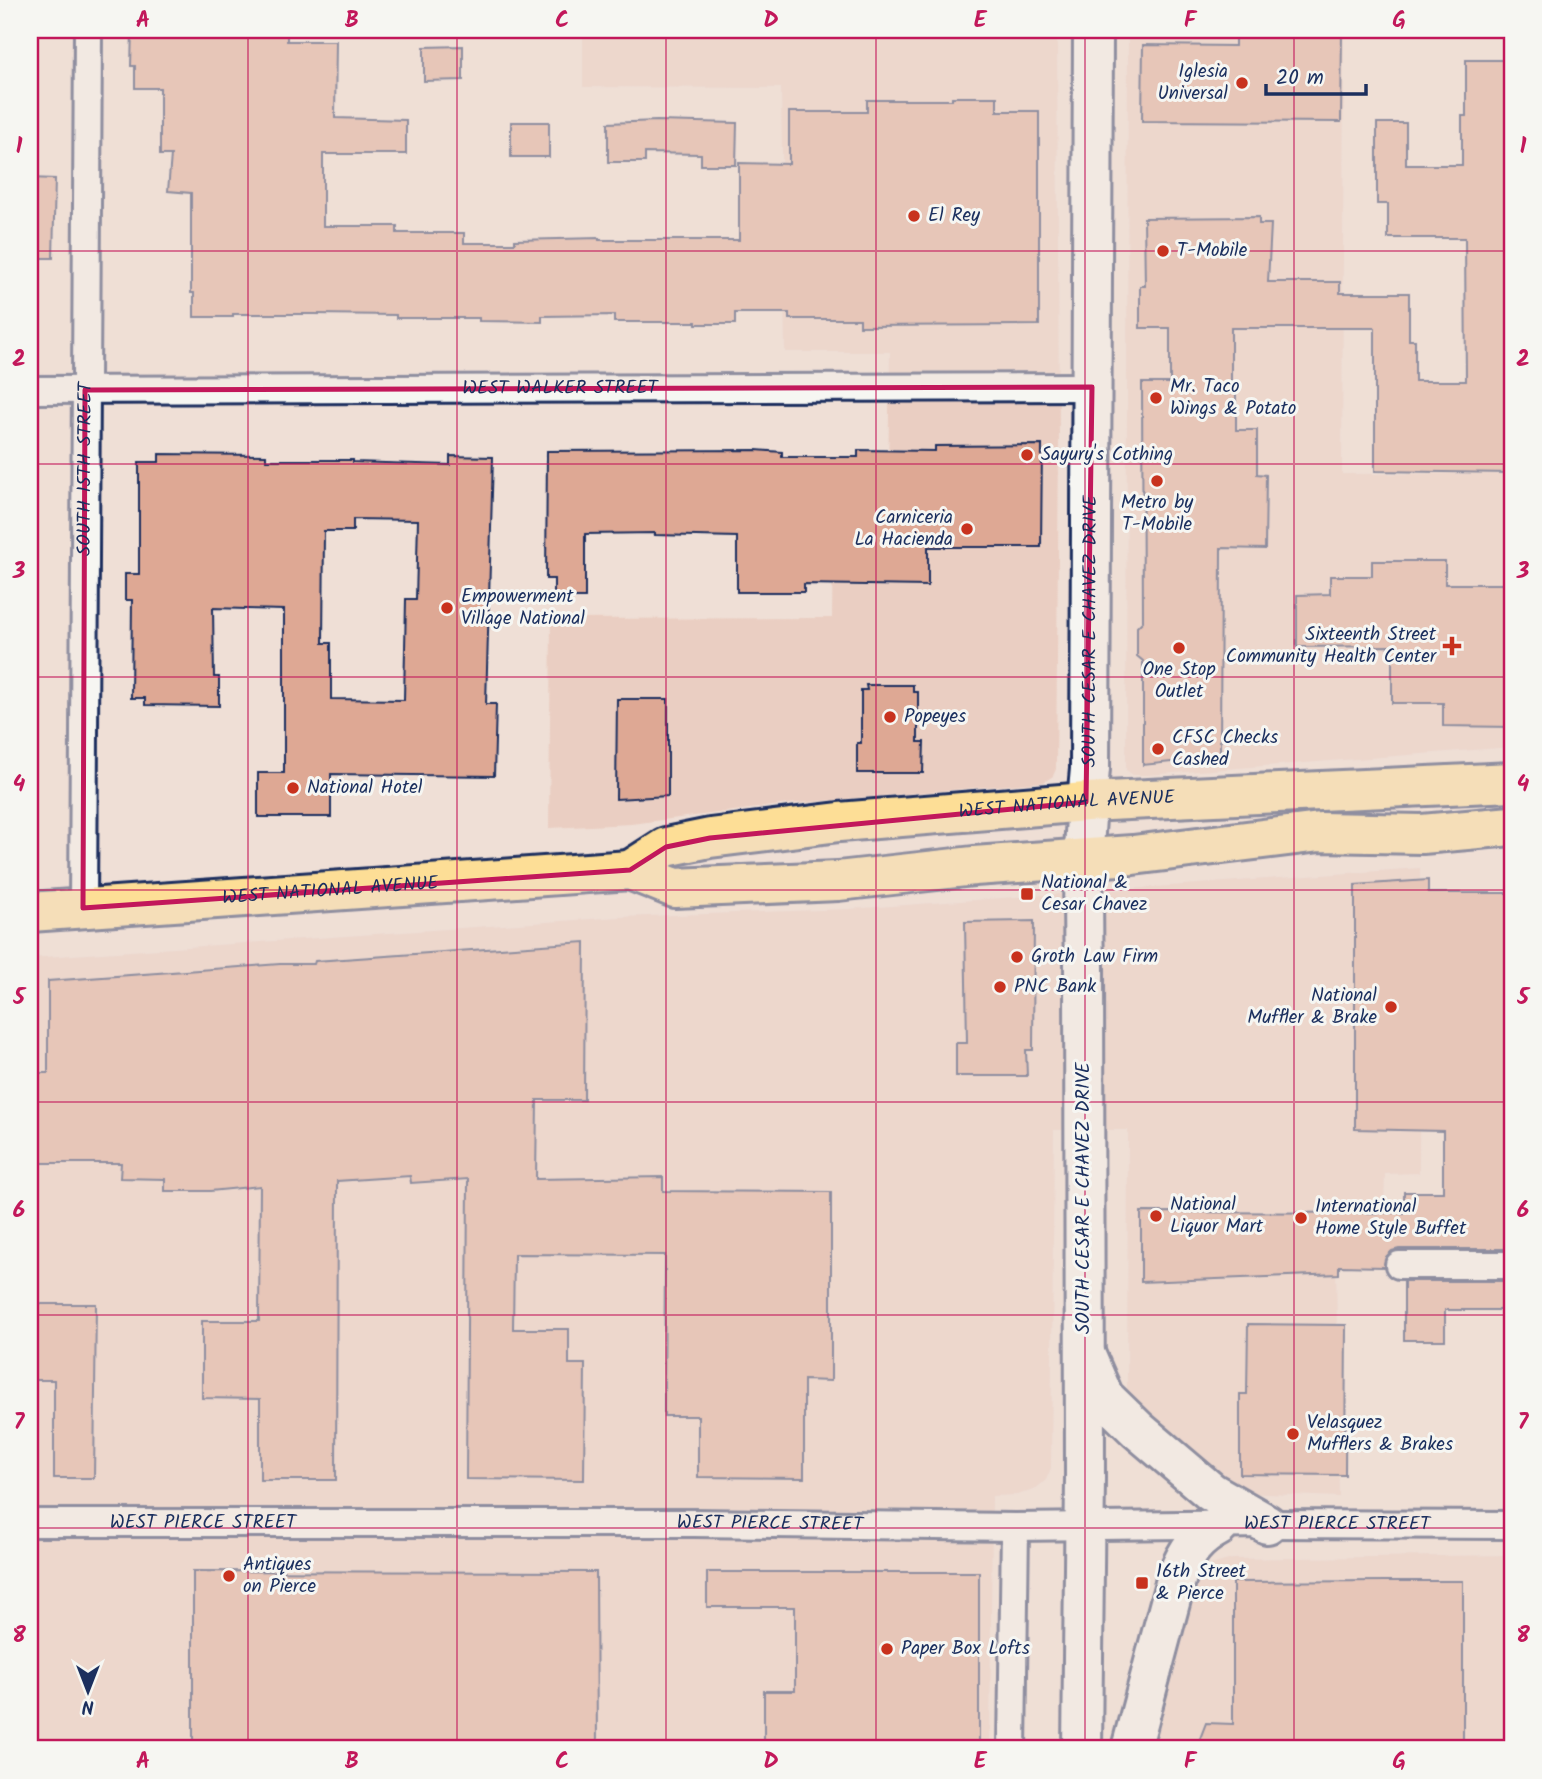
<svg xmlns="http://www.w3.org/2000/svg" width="1542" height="1779" font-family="Kalam,sans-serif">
<rect width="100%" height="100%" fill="#efdfd6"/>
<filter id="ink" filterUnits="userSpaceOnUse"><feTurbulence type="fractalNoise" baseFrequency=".0143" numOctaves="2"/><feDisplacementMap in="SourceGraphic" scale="14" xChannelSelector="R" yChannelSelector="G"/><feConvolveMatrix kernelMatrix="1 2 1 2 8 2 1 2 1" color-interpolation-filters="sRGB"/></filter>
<g filter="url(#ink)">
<path fill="#eacec2" d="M583,30H1057L1059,446L1056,769L1053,776L1044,782L789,804L631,824L549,828L551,619L832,618L833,539L887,540L890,352H785L781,88L583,87Z
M1128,30H1344L1342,474L1512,473V747L1147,775H1133L1126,770Z
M1420,868L1419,1173L1385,1174L1384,1206L1388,1260L1336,1259L1339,1497L1242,1493L1144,1418L1127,1397L1128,1130H1054L1051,1468L1046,1480L1034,1490L1017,1495L992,1496L990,1749H30V958L619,917L850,909Z
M1512,1555V1749H1146L1187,1594L1207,1566L1232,1559Z"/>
<path fill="#dea894" stroke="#1b2f5e" stroke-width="2" fill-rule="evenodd" d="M132,30H287V41H336L335,118L406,120V154H323V226H397V233H464V243H515V240L599,238V240H739V163L789,164V112H867V100H952V97H997V111H1039V325L860,326V319H789V313H735V324H696V322H614V315L542,316V322L479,321V318H396V315L314,314H233V317H194V293H191V193L168,191L171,155H160V88H135V66H131Z
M1235,30H1342L1341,122L1142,121L1143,45L1235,46Z
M463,46V80L424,81V47Z
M1466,60H1512V473L1375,471V328H1231V392H1236V430H1257V474L1266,475L1265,549L1221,548L1220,757L1143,765V661L1137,656V627L1143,621L1142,383H1170V328H1140V286H1145L1144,218L1259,217V224H1271L1268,282H1340V293H1409V340H1415V381H1466L1465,238H1388V204H1377V123H1406V165H1462V116H1466Z
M657,121L737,123L736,165H701V154L645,153V162H608V123Z
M511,122H549V157H511Z
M30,178L55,179L53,258H30Z
M1042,445L1041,547H928V586L804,584V592H737V537L655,535V533L585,534V598H554V579H546L547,451L756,450L782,452V457H858V450L935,451V446Z
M159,454L266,455V460H353V462L450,465V456L493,457L486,704H496L494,776L331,774V817H258V773H284V610L213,608L214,677H219V706L145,705V698H131L132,600H125V574H139V462H159ZM353,519L418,520L416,599H406L404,700L331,699V643H323L324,531H353Z
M1372,561H1445V584H1512V727L1443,726V703H1392V646L1297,647V595L1330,594V576H1372Z
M866,685H913V692H918V742H924L923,773H857V743H861V690H867Z
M617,699H668V796L616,799Z
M1428,880V893H1512V1249H1399L1392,1251L1386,1257L1384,1267L1339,1266V1274L1141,1282V1212L1404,1213V1192H1443V1131L1355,1129V885Z
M1034,921L1033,1050H1026L1027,1076H956V1043H967L965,922Z
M585,942L584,1100H537L536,1179L663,1177V1191L831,1192V1381L804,1380V1478L698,1477V1416H664L665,1255L514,1254L513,1329H569V1364H585L584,1480L466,1479L468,1179L411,1183L410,1176L337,1181L336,1480H260V1399L202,1398V1321H259L260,1186L210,1191H165V1179L120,1178L121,1163H30V1073H48V981L280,964H314L315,961Z
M1404,1281H1512V1310H1445V1340H1404Z
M30,1304H96L94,1478H54V1380H30Z
M1248,1324L1346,1325L1345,1475L1240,1474V1394H1247Z
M193,1571L596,1572L597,1749H193Z
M707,1572H979V1749H764V1691H795V1607H707Z
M1387,1581H1463V1749H1196L1206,1723L1233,1724V1582Z"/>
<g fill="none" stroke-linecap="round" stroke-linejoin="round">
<defs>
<g id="street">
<path id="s1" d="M30,390L1092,387"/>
<path id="s2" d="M83,908L88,30"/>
<path d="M1399,1265H1512"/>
<path id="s3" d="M30,1523H694L1015,1527L1267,1524L1512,1525"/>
<path d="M1012,1749L1015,1527"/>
</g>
<g id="secondary">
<path d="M1087,1358L1104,1397L1138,1430L1211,1492L1267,1524"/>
<path id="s4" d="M1082,1749L1085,1478L1084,963C1082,898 1083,834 1090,769L1093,30"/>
<path d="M1131,1749L1177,1576C1187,1551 1195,1539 1219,1526"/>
</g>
<g id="primary">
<path id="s5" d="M630,870L666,847L710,838L839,822L1086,802L1512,782"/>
<path id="s6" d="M30,912L630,870L675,888L838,881L974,866L1133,855L1320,832L1422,834L1512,826"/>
</g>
</defs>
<use href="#street" stroke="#1b2f5e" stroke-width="32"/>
<use href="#secondary" stroke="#1b2f5e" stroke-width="44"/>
<use href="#primary" stroke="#1b2f5e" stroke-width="44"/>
<use href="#street" stroke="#f6f6f2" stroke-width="26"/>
<use href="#secondary" stroke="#f6f6f2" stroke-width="38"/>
<use href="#primary" stroke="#fdde96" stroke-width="38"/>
</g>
</g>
<path d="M0 0H1542V1779H0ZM1092,387L1086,802L710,838L666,847L630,870L83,908L85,390Z" fill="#efdfd6" fill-opacity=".55" fill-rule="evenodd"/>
<path fill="none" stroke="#c2185b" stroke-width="5" stroke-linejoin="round" d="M1092,387L1086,802L710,838L666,847L630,870L83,908L85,390Z"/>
<path fill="none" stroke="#c2185b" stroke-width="2" stroke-opacity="0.55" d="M248,30V1749M457,30V1749M666,30V1749M876,30V1749M1085,30V1749M1294,30V1749M30,251H1512M30,464H1512M30,677H1512M30,890H1512M30,1102H1512M30,1315H1512M30,1528H1512"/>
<g fill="#c8321e" stroke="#f6f6f2" stroke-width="2.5">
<circle cx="1242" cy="83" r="7"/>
<circle cx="914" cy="216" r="7"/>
<circle cx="1163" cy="251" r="7"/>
<circle cx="1156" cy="398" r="7"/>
<circle cx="1027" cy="455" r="7"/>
<circle cx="1157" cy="481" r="7"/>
<circle cx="967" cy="529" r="7"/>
<circle cx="447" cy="608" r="7"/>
<path d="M1448.5 635.5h7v7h7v7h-7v7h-7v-7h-7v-7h7z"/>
<circle cx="1179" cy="648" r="7"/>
<circle cx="890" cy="717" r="7"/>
<circle cx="1158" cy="749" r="7"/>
<circle cx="293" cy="788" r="7"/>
<rect x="1020" y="887" width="14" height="14" rx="3.5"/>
<circle cx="1017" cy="957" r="7"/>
<circle cx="1000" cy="987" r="7"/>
<circle cx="1391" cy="1007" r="7"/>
<circle cx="1156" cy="1216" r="7"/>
<circle cx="1301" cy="1218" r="7"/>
<circle cx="1293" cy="1434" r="7"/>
<circle cx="229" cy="1576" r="7"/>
<rect x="1135" y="1576" width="14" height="14" rx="3.5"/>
<circle cx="887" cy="1649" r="7"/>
</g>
<g text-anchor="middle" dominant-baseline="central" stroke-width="6" stroke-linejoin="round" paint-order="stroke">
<g font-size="19" fill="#1b2f5e" stroke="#f6f6f2" text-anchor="start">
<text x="1228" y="72" text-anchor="end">Iglesia<tspan x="1228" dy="22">Universal</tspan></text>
<text x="928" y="216">El Rey</text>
<text x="1177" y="251">T-Mobile</text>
<text x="1170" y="387">Mr. Taco<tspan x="1170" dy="22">Wings &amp; Potato</tspan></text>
<text x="1041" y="455">Sayury's Cothing</text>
<text x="1157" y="503" text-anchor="middle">Metro by<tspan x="1157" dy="22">T-Mobile</tspan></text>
<text x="953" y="518" text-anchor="end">Carniceria<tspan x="953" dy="22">La Hacienda</tspan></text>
<text x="461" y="597">Empowerment<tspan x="461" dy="22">Village National</tspan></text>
<text x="1436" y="635" text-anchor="end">Sixteenth Street<tspan x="1436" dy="22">Community Health Center</tspan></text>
<text x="1179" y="670" text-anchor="middle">One Stop<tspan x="1179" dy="22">Outlet</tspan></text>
<text x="904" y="717">Popeyes</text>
<text x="1172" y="738">CFSC Checks<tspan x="1172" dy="22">Cashed</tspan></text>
<text x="307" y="788">National Hotel</text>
<text x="1041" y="883">National &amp;<tspan x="1041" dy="22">Cesar Chavez</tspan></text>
<text x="1031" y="957">Groth Law Firm</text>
<text x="1014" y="987">PNC Bank</text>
<text x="1377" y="996" text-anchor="end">National<tspan x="1377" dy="22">Muffler &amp; Brake</tspan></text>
<text x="1170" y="1205">National<tspan x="1170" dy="22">Liquor Mart</tspan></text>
<text x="1315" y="1207">International<tspan x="1315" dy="22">Home Style Buffet</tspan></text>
<text x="1307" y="1423">Velasquez<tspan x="1307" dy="22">Mufflers &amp; Brakes</tspan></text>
<text x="243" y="1565">Antiques<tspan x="243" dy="22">on Pierce</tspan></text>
<text x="1156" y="1572">16th Street<tspan x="1156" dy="22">&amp; Pierce</tspan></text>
<text x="901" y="1649">Paper Box Lofts</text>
</g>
<g font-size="19" fill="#1b2f5e" stroke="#f6f6f2">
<text stroke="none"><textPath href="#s1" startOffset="530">WEST WALKER STREET</textPath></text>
<text stroke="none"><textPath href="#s2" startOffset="439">SOUTH 15TH STREET</textPath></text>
<text stroke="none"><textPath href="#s4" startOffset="1118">SOUTH CESAR E CHAVEZ DRIVE</textPath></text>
<text stroke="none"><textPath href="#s5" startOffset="446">WEST NATIONAL AVENUE</textPath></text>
<text stroke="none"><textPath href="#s6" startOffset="301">WEST NATIONAL AVENUE</textPath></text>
<text transform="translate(1084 1198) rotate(-90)">SOUTH CESAR E CHAVEZ DRIVE</text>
<text stroke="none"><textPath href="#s3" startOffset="173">WEST PIERCE STREET</textPath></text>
<text stroke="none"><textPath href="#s3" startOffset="740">WEST PIERCE STREET</textPath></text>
<text stroke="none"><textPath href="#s3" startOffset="1307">WEST PIERCE STREET</textPath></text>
</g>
</g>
<rect width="1542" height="1779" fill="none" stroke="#f6f6f2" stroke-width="77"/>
<g transform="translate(88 1691) rotate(180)" stroke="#f6f6f2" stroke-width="5" paint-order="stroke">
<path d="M0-5L12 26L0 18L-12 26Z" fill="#1b2f5e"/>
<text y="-10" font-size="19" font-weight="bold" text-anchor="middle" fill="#1b2f5e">N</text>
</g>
<path d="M1266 84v10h100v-10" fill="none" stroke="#1b2f5e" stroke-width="3.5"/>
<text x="1276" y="84" font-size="21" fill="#1b2f5e" stroke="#f6f6f2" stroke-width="5" paint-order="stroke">20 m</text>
<rect x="38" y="38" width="1466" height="1702" fill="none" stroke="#c2185b" stroke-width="2.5"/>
<g font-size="23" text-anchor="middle" font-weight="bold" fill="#c2185b">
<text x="143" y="27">A</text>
<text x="352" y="27">B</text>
<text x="562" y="27">C</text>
<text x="771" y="27">D</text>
<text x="980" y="27">E</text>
<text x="1190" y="27">F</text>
<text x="1399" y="27">G</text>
<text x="19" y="153">1</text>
<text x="1523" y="153">1</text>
<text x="19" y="366">2</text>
<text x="1523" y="366">2</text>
<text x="19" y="578">3</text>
<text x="1523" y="578">3</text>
<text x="19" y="791">4</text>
<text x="1523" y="791">4</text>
<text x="19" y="1004">5</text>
<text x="1523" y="1004">5</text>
<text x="19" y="1217">6</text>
<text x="1523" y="1217">6</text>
<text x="19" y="1429">7</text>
<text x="1523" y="1429">7</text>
<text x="19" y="1642">8</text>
<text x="1523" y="1642">8</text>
<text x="143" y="1768">A</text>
<text x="352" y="1768">B</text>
<text x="562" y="1768">C</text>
<text x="771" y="1768">D</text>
<text x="980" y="1768">E</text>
<text x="1190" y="1768">F</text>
<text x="1399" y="1768">G</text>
</g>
</svg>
